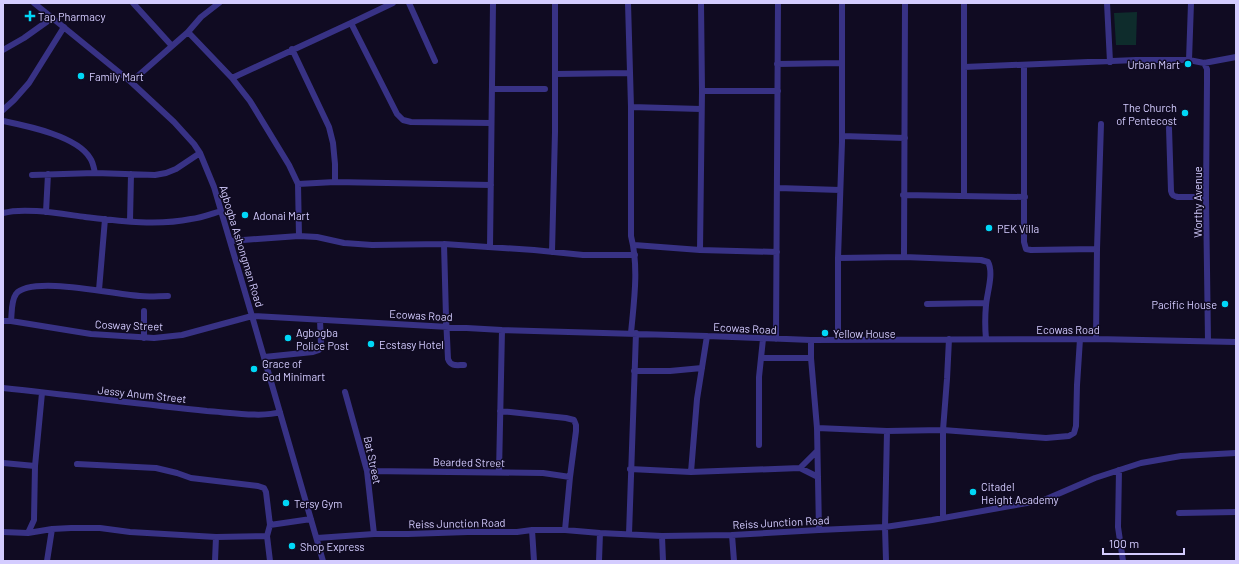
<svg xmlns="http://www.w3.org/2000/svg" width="1239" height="564" font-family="Barlow,sans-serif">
<rect width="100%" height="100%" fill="#100b22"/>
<path fill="#0e2c2c" d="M1137,12L1136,45H1116L1114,13Z"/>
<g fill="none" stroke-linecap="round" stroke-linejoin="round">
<path stroke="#383285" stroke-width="6" d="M34,3L131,82L174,122L194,144L200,153L214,187L252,316L323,561
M133,3L172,46
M409,3L435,61
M628,3L631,107V236C639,267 634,301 631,333
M964,3V196
M1107,3L1110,62
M351,23L397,114L403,120L411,122L491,123
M188,32L232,78L250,101L289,165L298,184
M292,49L329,127L333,143L335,164V182
M3,50L24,38L52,18
M1189,60L1191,3
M1204,63L1207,69V82L1206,197L1208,341
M777,64L842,63
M1024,65V242L1026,249L1031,250L1097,249
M964,67L1136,60H1189L1204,63L1236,57
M555,74L630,73
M232,78L351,23L393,3
M131,82L188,32L201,17L219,3
M492,89H545
M702,91H778
M631,107L701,109
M3,110L14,100L29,83L64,27
M3,121C27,126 77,136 90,158C93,162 94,168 95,173
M1169,128L1171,191C1172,196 1174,196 1178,197H1206
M842,136L905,138
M32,175L95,173L155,175L166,173L176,169L200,153
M778,188L840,190
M903,195L1025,197
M46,212L48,174
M3,213C25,207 62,214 85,217C119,221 157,226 191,219C201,218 211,214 221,211
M130,221L131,174
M299,236L298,184L335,182L491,185
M230,241L299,236L317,237L344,243L372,245L444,244L534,250L583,255H635
M444,244L446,317L448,359C451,367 457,365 464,365
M634,245L700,250L777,252
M490,247L493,3
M700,250L702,91L701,3
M552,252L555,132V3
M904,257L905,3
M838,258L904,257L981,260L988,262C994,273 987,293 986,305C985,316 985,328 986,339
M99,290L105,219
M927,304L986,303
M3,321H11L91,334L154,338L182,335L252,316L502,330L707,336L811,340L1096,339L1236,342
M11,321C12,313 11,301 16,294C31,275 117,295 140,296C149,297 159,296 168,296
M144,338V311
M776,339L778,3
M1096,339L1097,249L1101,124
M811,340V358L817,428L819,530
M838,340V258L842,142V3
M264,357L313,352L319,350L321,345L320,320
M761,358H811
M634,371H670L702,368
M3,388C71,395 139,404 207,411C226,412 263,418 280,412
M345,392L367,471L374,534
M500,411L566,418L574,420L576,425V431L570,477L565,530
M817,428L887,431L943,430L1046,438L1069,436L1074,433L1076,426L1077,385L1080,339
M759,445V377L763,339
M3,463L35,466
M77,464L156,468L177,473L191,478L258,486L264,488L266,492L270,525L267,536L270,561
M800,468L817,451
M630,469L691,472L800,468L818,477
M1119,470L1118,527L1123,561
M367,471L543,473L570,477
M499,472L502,330
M691,472L697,399L707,336
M1179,513L1236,512
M943,518V430L947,379L949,339
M270,525L311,519
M532,530L534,561
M3,532L28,533L52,529L71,528H100L130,532L216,537L267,536
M28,533L34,520L35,466L42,393
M629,534L636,333
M732,535L734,561
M662,536L663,561
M317,538L374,534H408L468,532H517L532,530H565L600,533L662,536L732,535L819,530L885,527L932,520L1044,500L1095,478L1141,463L1181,456L1236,453
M47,561L52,529
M215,561L216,537
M599,561L600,533
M886,561L885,527L887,431"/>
</g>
<g fill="#00d7f7" stroke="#100b22" stroke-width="1.5">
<path d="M28 10h4v4h4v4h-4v4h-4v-4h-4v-4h4z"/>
<circle cx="1188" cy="64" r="4"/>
<circle cx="81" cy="76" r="4"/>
<circle cx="1185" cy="113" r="4"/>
<circle cx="245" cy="215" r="4"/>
<circle cx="989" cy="228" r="4"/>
<circle cx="1225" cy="304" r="4"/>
<circle cx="825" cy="333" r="4"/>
<circle cx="288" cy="338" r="4"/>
<circle cx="371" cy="344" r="4"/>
<circle cx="254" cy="369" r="4"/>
<circle cx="973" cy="492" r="4"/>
<circle cx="286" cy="503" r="4"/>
<circle cx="292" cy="546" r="4"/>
</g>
<g text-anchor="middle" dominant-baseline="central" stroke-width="3" stroke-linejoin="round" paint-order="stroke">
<g font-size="11" fill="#d4ccff" stroke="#100b22" text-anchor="start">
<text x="38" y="16">Tap Pharmacy</text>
<text x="1180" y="64" text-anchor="end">Urban Mart</text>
<text x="89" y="76">Family Mart</text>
<text x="1177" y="107" text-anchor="end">The Church<tspan x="1177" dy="13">of Pentecost</tspan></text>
<text x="253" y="215">Adonai Mart</text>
<text x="997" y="228">PEK Villa</text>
<text x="1217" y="304" text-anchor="end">Pacific House</text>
<text x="296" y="332">Agbogba<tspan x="296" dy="13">Police Post</tspan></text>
<text x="833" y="333">Yellow House</text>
<text x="379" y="344">Ecstasy Hotel</text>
<text x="262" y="363">Grace of<tspan x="262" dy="13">God Minimart</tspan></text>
<text x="981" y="486">Citadel<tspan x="981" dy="13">Height Academy</tspan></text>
<text x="294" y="503">Tersy Gym</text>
<text x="300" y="546">Shop Express</text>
</g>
<g font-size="11" fill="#d4ccff" stroke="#100b22">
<text transform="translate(1197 202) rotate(-90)">Worthy Avenue</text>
<text transform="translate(242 246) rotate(73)">Agbogba Ashongman Road</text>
<text transform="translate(421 315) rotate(3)">Ecowas Road</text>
<text transform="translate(129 325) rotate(2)">Cosway Street</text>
<text transform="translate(745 328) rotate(3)">Ecowas Road</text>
<text x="1068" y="329">Ecowas Road</text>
<text transform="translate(142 394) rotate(6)">Jessy Anum Street</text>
<text transform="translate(373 460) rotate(78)">Bat Street</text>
<text transform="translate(469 462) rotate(1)">Bearded Street</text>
<text transform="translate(781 522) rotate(-3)">Reiss Junction Road</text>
<text transform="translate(457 523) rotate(-1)">Reiss Junction Road</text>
</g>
</g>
<rect width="1239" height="564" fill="none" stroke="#d4ccff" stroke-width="8"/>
<path d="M1103 548v6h81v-6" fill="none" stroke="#d4ccff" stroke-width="2"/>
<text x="1109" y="548" font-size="12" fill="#d4ccff" stroke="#100b22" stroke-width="3" paint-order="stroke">100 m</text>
</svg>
